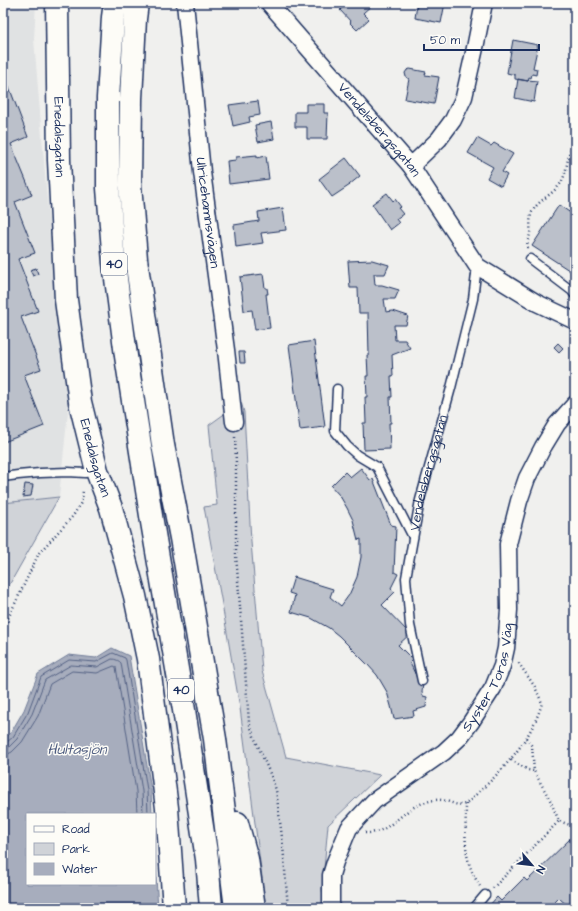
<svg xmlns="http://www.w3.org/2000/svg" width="578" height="911" font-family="'Architects Daughter',sans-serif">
<rect width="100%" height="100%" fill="#f0f0ee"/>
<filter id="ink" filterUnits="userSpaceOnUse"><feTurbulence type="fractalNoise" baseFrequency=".025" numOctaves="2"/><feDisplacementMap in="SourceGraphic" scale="8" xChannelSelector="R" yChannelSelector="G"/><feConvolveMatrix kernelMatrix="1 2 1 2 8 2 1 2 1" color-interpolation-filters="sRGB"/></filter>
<g filter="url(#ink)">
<path fill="#e0e2e3" d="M3,3H36L34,39L56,309L68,412L59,497L3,503Z"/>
<path fill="#d0d3d8" stroke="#76819b" d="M241,402L244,412L251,542L262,671L286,757L380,775L328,825L322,890L325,908H266L240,708L222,604L204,507L217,505L209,425Z
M59,497L3,596V503Z"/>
<path fill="#a7adbd" stroke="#6f7b97" d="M112,648L129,656L151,790L152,814H27V884H155V863L158,908H3V741L10,734L24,710L38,674L69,655L96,658Z"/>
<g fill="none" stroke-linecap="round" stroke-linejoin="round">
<path stroke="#536184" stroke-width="1" d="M3,743L7,742L13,737L28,712L41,677L69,660L96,662L113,653L125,658L126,660L147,790L148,814
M3,748L9,747L17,739L32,714L45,680L71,665L97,667L112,659C115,659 120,661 121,663L142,791L143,814
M3,754H8L12,752L22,742L38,716L50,684L72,671L97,673L114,666L116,667L136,791L137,814"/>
</g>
<path fill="#bbc0ca" stroke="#1b2f5e" d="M343,3H370L372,5L363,13L369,19L357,30L350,23L351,22L340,10L345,5Z
M416,3H445L441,23L415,18L417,5H415Z
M513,40L538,45L533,68L537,69L536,75L532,74L531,78L529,77L528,81L515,79V75L507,73Z
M410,69L426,72L425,75L439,77L434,104L405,99L409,79L406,77L405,73L407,70Z
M518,79L528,81V80L537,81L534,102L515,98Z
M8,84L28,137L11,144L32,195L15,202L35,253L18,259L38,311L21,317L41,369L24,375L44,426L4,442L3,439V86Z
M258,101L260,115L249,117L250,122L233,126L229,105Z
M306,104H324V113H328L327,139H307V127H295V112H306Z
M271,122L274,139L258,142L255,125Z
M477,138L491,146L494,143L513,154L502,172L507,175L501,186L487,178L493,167L468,153Z
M257,155V158L266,156L269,179L229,184L227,161L236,160V157Z
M346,158L360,176L349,185H350L332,197L319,179Z
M387,193L393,201L395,199L401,207L398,208L403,214L396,219L399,223L390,230L372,204Z
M559,205L575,216V274L532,246Z
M283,208L286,230L261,233L263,243L236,247L234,225L259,221L258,212Z
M372,260L389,265L385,274H374L375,285H382L399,290L395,299H384L386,312L393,311L408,316L406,325H394L395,340H405L410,348L392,355L393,376H391L392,397H390L391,423H389L390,449L364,450L363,423H366L365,397H367L366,376H368L367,355H369L368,313H359L358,288H350L348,261Z
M36,268L38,274L33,276L30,270Z
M263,274L265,288H267L268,294H266L270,328L255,330L252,310L244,311L240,277Z
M314,341L325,427L300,430L289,345Z
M558,343L563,348L559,352L554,347Z
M239,352H244L245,363H240Z
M361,468L370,480L373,479L391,525L396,526L394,572L398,574L391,588L395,592L382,605L410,634L398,645L413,660L410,663L419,682L423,683L422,692L423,696L427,697L426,707L413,711L414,716L394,719L391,706L387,692L377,675L368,665L339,636L329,628L311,618L291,612L295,595L289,593L294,577L333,589L330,597L341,606L349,595L357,577L361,557V539L358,540L353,520L347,508L340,496L331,486L345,472L350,477Z
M25,484L33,485L31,496L23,497Z
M573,836L575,838V908H570L559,898L549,908H487L497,897L501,901L524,878L527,881Z"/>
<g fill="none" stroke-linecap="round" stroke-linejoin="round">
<defs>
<g id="lane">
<path d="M530,259L572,291L575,295"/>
<path d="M337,389L335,431L347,446L357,455L377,467L413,537"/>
<path d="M3,477L18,475L40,473L68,472L85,473L96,471"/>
<path id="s1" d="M422,681L410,625L406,578L420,500L451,388L473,299L477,266"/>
<path d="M474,908L485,895"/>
</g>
<g id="street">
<path id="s2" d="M185,3L202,172L226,350L234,422"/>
<path id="s3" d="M269,3L411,166L477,266L537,303L575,321"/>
<path d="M411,166L439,139L453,120L464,97L475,48L484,3"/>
<path id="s4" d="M332,908L331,903V875L335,862L349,828L374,801L444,752L459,738L471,722L493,688L502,666L506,648L509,610L508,544L519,501L527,478L543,447L557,424L575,404"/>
</g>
<g id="secondary">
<path id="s5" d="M57,3L59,160L66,300L80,402L97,471L111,508L135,596L148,659L167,808L174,908"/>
</g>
<path id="highway" d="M115,3L113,17L108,98V188L114,263L126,356L152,522L184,710L207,859L211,908
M137,3L135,19L131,99L130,185L136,259L163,445L181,538L215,739L236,908
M237,823L247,859L254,908"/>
</defs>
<use href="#lane" stroke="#1b2f5e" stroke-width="11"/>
<use href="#street" stroke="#1b2f5e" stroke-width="19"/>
<use href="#secondary" stroke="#1b2f5e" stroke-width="25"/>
<use href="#highway" stroke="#1b2f5e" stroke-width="25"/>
<path stroke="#1b2f5e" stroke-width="2.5" stroke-dasharray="1 3" stroke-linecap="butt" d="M528,248C526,242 529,239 530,234C531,227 529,219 532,212C539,199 555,194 562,181C566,173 567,163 569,154C570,149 573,145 575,140
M235,437L236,463V555L249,722L255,739L271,776L276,790L283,845L288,908
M3,629L39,553L73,516L82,501L83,490
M526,738L532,746L534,771L550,800L559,821L570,825L575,829
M511,760L528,770L534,771
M466,804C466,825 463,849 471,869C473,875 477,881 480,886
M365,833C388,834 399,814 418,805C425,802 434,799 442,800C450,801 457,807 465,804C470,802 475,795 479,792C506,767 532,738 542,703L535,687L518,662
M493,888L559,821"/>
<use href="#lane" stroke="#fdfcf7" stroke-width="8"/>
<use href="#street" stroke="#fdfcf7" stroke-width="16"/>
<use href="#secondary" stroke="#fdfcf7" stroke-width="22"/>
<use href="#highway" stroke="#fdfcf7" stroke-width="22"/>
</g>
</g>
<g text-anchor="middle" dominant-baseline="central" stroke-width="3" stroke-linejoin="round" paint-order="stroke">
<g fill="#fdfcf7" stroke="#5f6c8c" stroke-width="1">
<rect x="101" y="253" width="26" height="22" rx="3"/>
<rect x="168" y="679" width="26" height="22" rx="3"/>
</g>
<g font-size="13" font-weight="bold" fill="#1b2f5e">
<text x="114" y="264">40</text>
<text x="181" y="690">40</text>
</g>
<g font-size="14" fill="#1b2f5e" stroke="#fdfcf7">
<text stroke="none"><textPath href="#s3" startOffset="168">Vendelsbergsgatan</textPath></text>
<text stroke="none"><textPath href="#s5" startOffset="134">Enedalsgatan</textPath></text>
<text stroke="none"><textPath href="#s2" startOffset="211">Ulricehamnsvägen</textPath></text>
<text stroke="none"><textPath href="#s5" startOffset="458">Enedalsgatan</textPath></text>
<text stroke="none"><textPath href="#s1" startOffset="212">Vendelsbergsgatan</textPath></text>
<text stroke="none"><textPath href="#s4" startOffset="295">Syster Toras Väg</textPath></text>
</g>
<g font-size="15" font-style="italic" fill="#4c5b7f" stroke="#fdfcf7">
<text x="77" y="749">Hultasjön</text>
</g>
</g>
<rect width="578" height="911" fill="none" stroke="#fdfcf7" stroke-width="16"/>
<rect x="8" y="8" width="562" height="895" fill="none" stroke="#1b2f5e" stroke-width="1.5" filter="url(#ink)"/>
<rect x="26" y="813" width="130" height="72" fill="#fdfcf7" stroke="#a3aaba"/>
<rect x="34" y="826" width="20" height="6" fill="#fdfcf7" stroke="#a3aaba"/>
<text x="62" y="833" font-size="12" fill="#1b2f5e">Road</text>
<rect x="34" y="843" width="20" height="12" fill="#d0d3d8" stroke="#a3aaba"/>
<text x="62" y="853" font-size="12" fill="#1b2f5e">Park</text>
<rect x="34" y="863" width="20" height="12" fill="#a7adbd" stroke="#a3aaba"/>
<text x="62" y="873" font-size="12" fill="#1b2f5e">Water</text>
<g transform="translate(532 865) rotate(118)" stroke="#fdfcf7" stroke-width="3" paint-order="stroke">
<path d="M0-3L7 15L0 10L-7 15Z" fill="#1b2f5e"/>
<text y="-6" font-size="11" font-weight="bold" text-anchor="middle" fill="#1b2f5e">N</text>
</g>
<path d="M424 44v6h115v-6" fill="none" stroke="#1b2f5e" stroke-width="2"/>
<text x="430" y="44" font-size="12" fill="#1b2f5e" stroke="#fdfcf7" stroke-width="3" paint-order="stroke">50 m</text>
</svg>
